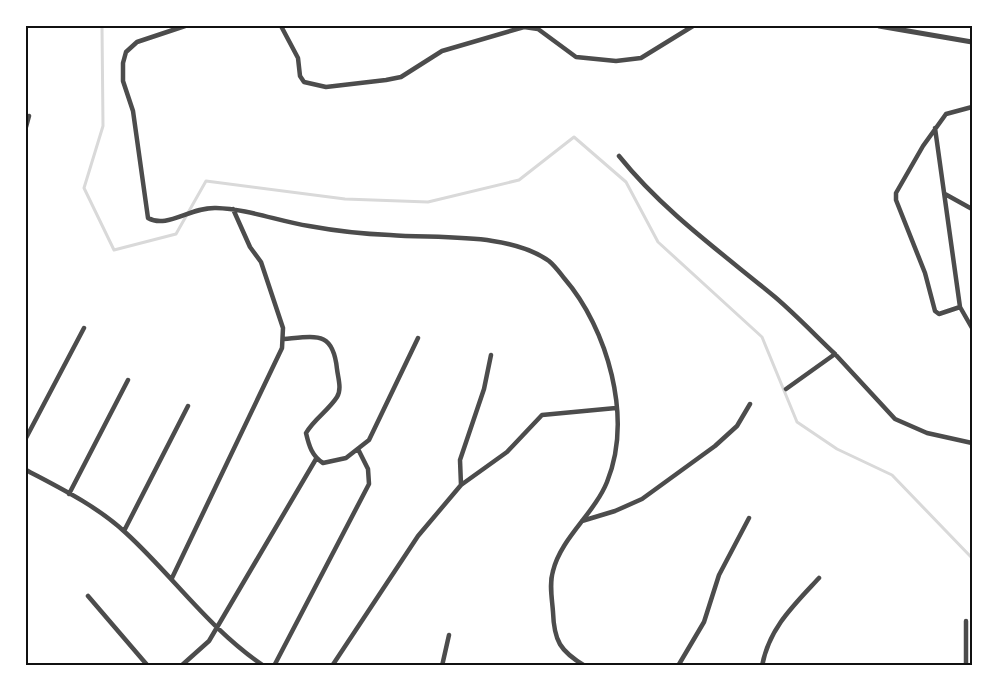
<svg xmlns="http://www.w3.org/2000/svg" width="998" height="691" font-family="'Roboto Serif',serif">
<rect width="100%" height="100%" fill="#fff"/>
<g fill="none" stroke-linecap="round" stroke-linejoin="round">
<path stroke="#d9d9d9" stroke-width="3" d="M102,26L103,126L84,188L114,250L176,234L206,181L345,199L428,202L519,180L574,137L626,182L658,242L762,337L797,422L837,449L892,475L972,558"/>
<path stroke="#4c4c4c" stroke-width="4.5" d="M185,26L137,42L126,52L123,63V81L133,111L148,218C167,229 190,207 216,208C248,209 278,221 309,226C336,231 364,234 390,235C439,239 508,232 549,261C555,266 560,273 564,278C608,329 633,418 607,482C594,514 561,538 553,571C549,584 552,598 553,612C554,641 560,651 585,666
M281,26L298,58L300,76L304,82L326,87L386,80L401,77L442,51L524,27L538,29L576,57L616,61L641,58L693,26
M26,127L29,116
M935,128L960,307L972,328
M619,156C663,211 722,253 775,297C796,315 815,335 835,354
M945,194L972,209
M960,307L939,314L935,311L925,273L896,200V193L923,146L946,114L972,107
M284,339C317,336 333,331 337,369C338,378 342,389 337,397C328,411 314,419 306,433C309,446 312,456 323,463L346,458L369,440L418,338
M786,389L835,354L895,419L927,433L972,443
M26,438L84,328
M26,470C60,488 97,506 126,533C173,576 210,630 264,666
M461,485L460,460L484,389L491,355
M69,494L128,380
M582,521L615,511L642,499L715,446L737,426L750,404
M124,531L188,406
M172,578L282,348L283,328L261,262L250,247L233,209
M88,596L148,666
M181,666L209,641L316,459
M274,666L369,484L368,469L358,449
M332,666L418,536L461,485L507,452L542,415L616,408
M442,666L449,635
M678,666L704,622L719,575L749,518
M762,666C769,628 794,605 819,578
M966,666V621"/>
<path stroke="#4c4c4c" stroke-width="5" d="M879,26L972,42"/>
</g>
<rect width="998" height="691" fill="none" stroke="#ffffff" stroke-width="54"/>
<rect x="27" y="27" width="944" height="637" fill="none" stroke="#111" stroke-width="2"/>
</svg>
